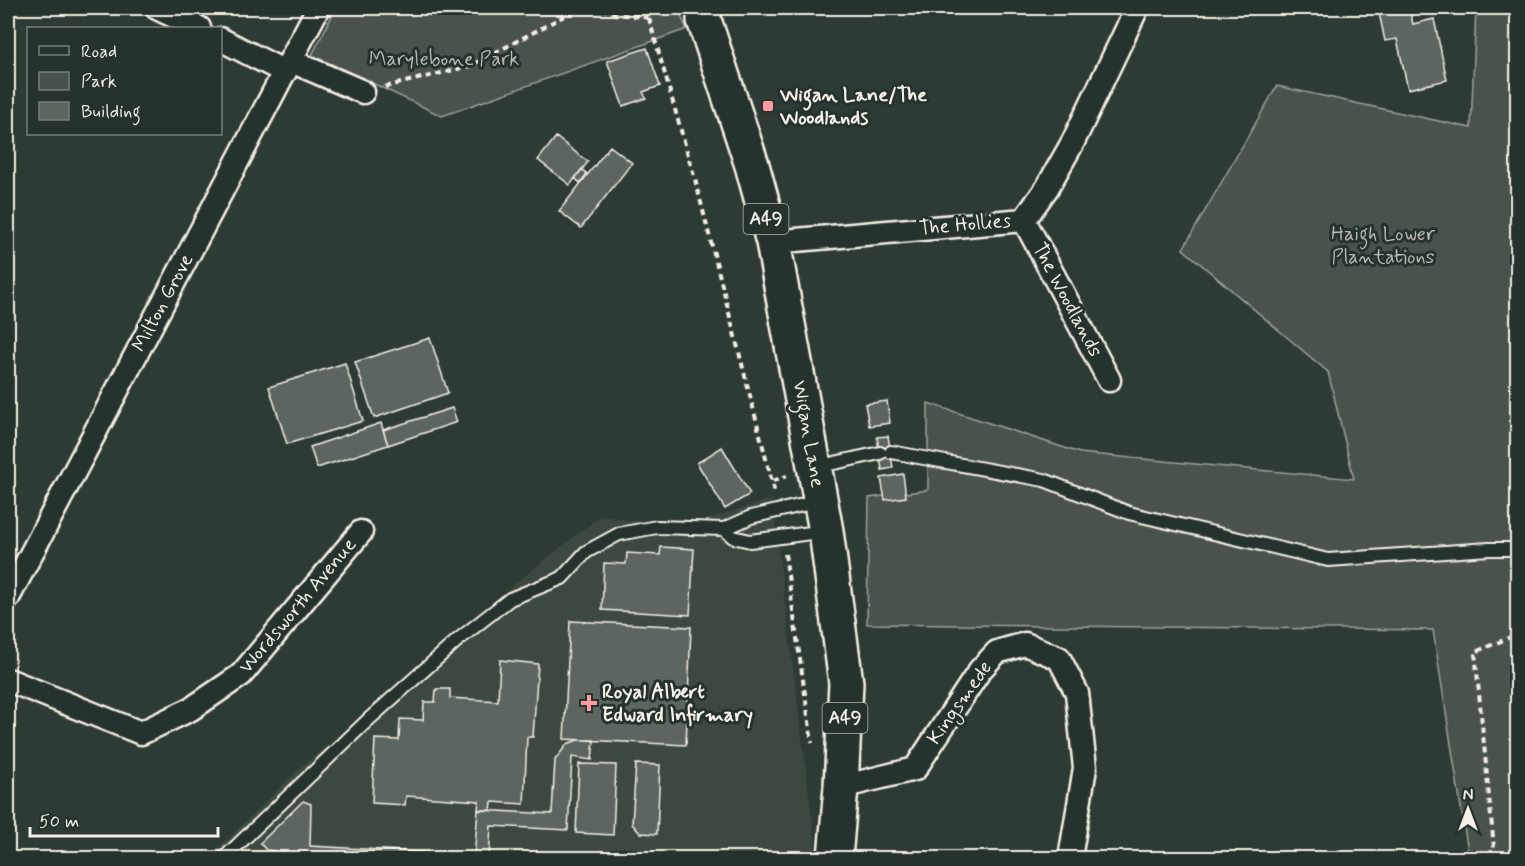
<svg xmlns="http://www.w3.org/2000/svg" width="1525" height="866" font-family="Mynerve,sans-serif">
<rect width="100%" height="100%" fill="#2e3b34"/>
<filter id="ink" filterUnits="userSpaceOnUse"><feTurbulence type="fractalNoise" baseFrequency=".0167" numOctaves="2"/><feDisplacementMap in="SourceGraphic" scale="12" xChannelSelector="R" yChannelSelector="G"/><feConvolveMatrix kernelMatrix="1 2 1 2 8 2 1 2 1" color-interpolation-filters="sRGB"/></filter>
<g filter="url(#ink)">
<path fill="#3c4841" d="M772,499L817,858H208L301,767L459,639L512,586L600,516L684,527Z"/>
<path fill="#48524c" stroke="#9ea29a" stroke-width="1.5" d="M336,8H677L687,29L442,116L312,55Z
M1476,8H1517V858H1469L1433,630L867,624L869,498L928,490V403L1080,453L1354,479L1328,372L1183,249L1277,86L1471,128Z"/>
<path fill="#5c655e" stroke="#f4f1e8" stroke-width="1.5" d="M1378,8H1409L1413,24L1434,19L1447,80L1408,89L1397,39L1385,41Z
M647,48L660,86L643,92L646,98L623,106L607,61Z
M556,137L588,162L570,185L538,160Z
M610,146L632,163L581,228L559,211Z
M582,169L587,174L580,183L575,178Z
M430,338L448,393L374,418L355,362Z
M345,363L363,421L287,444L269,387Z
M887,401L890,423L869,426L865,404Z
M452,408L457,422L388,445L383,430Z
M381,423L388,445L317,468L310,447Z
M888,436L893,468L882,470L877,437Z
M722,447L750,494L725,509L697,463Z
M903,474L906,497L885,500L881,478Z
M661,547L694,549L690,615L602,610L604,563L626,564L627,553L660,555Z
M570,621L691,627L686,745L564,739Z
M500,660L538,664L533,737H527L524,804L492,802L491,810H478L479,801L406,796L405,805L372,803L375,739L399,740L400,719L423,720L424,702H435L436,689H450V698L498,701Z
M578,740H594L592,760L572,757L568,830L491,826L489,858H474L478,810L552,814L555,760L567,744Z
M579,764L616,765L613,835L576,833Z
M636,764L660,765L657,834L640,833L632,824Z
M303,801L311,804L310,846L419,852L474,856V858H274L275,851L266,850L260,843Z"/>
<g fill="none" stroke-linecap="round" stroke-linejoin="round">
<defs>
<path id="service" d="M891,452L1044,480L1129,513L1328,560L1489,549H1518
M816,467L880,453
M724,529L733,537L750,541L826,531
M224,858L368,720L459,639L510,599L562,578L586,552L619,534L657,527L724,529L751,517L820,501"/>
<path id="minor" d="M157,8L199,28
M220,39L285,72
M291,61L363,92
M1024,220L1109,380
M773,242L1024,220L1047,188L1073,142L1137,8
M8,598L318,8
M8,680L141,733L191,709L241,675L361,532
M841,787L915,769L980,670L997,652L1025,644L1059,658L1077,693L1085,768L1070,858"/>
<path id="trunk" d="M704,8V20L752,165L773,242L826,531L846,683L841,787L835,858"/>
</defs>
<use href="#service" stroke="#f4f1e8" stroke-width="16"/>
<use href="#minor" stroke="#f4f1e8" stroke-width="27"/>
<use href="#trunk" stroke="#f4f1e8" stroke-width="38"/>
<path stroke="#f4f1e8" stroke-width="4" stroke-dasharray="6 4.5" stroke-linecap="butt" d="M602,8L616,14L650,18
M646,8L696,183L775,494
M385,87L470,66L566,15L584,8
M773,481L787,476
M785,554L812,743
M1495,858L1475,652L1518,634"/>
<use href="#service" stroke="#26332d" stroke-width="12"/>
<use href="#minor" stroke="#26332d" stroke-width="22"/>
<use href="#trunk" stroke="#26332d" stroke-width="33"/>
</g>
</g>
<g fill="#ff9aa2" stroke="#26332d" stroke-width="2">
<rect x="762" y="100" width="12" height="12" rx="3"/>
<path d="M586 694h6v6h6v6h-6v6h-6v-6h-6v-6h6z"/>
</g>
<g text-anchor="middle" dominant-baseline="central" stroke-width="6" stroke-linejoin="round" paint-order="stroke">
<g fill="#26332d" stroke="#b6b8b0" stroke-width="1.5">
<rect x="743.5" y="204" width="45" height="30" rx="4.5"/>
<rect x="822.5" y="703" width="45" height="30" rx="4.5"/>
</g>
<g font-size="18" font-weight="bold" fill="#f4f1e8">
<text x="766" y="219">A49</text>
<text x="845" y="718">A49</text>
</g>
<g font-size="20" fill="#b8b9b1" stroke="#26332d">
<text x="444" y="59">Marylebone Park</text>
<text x="1383" y="234">Haigh Lower<tspan x="1383" dy="23">Plantations</tspan></text>
</g>
<g font-size="20" font-weight="bold" fill="#f4f1e8" stroke="#26332d" text-anchor="start">
<text x="780" y="95">Wigan Lane/The<tspan x="780" dy="23">Woodlands</tspan></text>
<text x="602" y="692">Royal Albert<tspan x="602" dy="23">Edward Infirmary</tspan></text>
</g>
<g font-size="20" fill="#f4f1e8" stroke="#26332d">
<text transform="translate(965 225) rotate(-5)">The Hollies</text>
<text transform="translate(1067 300) rotate(62)">The Woodlands</text>
<text transform="translate(163 303) rotate(-62)">Milton Grove</text>
<text transform="translate(808 434) rotate(80)">Wigan Lane</text>
<text transform="translate(298 606) rotate(-50)">Wordsworth Avenue</text>
<text transform="translate(960 703) rotate(-55)">Kingsmede</text>
</g>
</g>
<rect width="1525" height="866" fill="none" stroke="#26332d" stroke-width="30"/>
<rect x="15" y="15" width="1495" height="836" fill="none" stroke="#f4f1e8" stroke-width="2" filter="url(#ink)"/>
<rect x="27" y="27" width="195" height="108" fill="#26332d" stroke="#787f78" stroke-width="1.5"/>
<rect x="39" y="46" width="30" height="9" fill="#26332d" stroke="#787f78" stroke-width="1.5"/>
<text x="81" y="57" font-size="18" fill="#f4f1e8">Road</text>
<rect x="39" y="72" width="30" height="18" fill="#48524c" stroke="#787f78" stroke-width="1.5"/>
<text x="81" y="87" font-size="18" fill="#f4f1e8">Park</text>
<rect x="39" y="102" width="30" height="18" fill="#5c655e" stroke="#787f78" stroke-width="1.5"/>
<text x="81" y="117" font-size="18" fill="#f4f1e8">Building</text>
<g transform="translate(1468 809)" stroke="#26332d" stroke-width="4.5" paint-order="stroke">
<path d="M0-4.5L10 22L0 15L-10 22Z" fill="#f4f1e8"/>
<text y="-9" font-size="16" font-weight="bold" text-anchor="middle" fill="#f4f1e8">N</text>
</g>
<path d="M30 827v9h188v-9" fill="none" stroke="#f4f1e8" stroke-width="3"/>
<text x="39" y="827" font-size="18" fill="#f4f1e8" stroke="#26332d" stroke-width="4.5" paint-order="stroke">50 m</text>
</svg>
